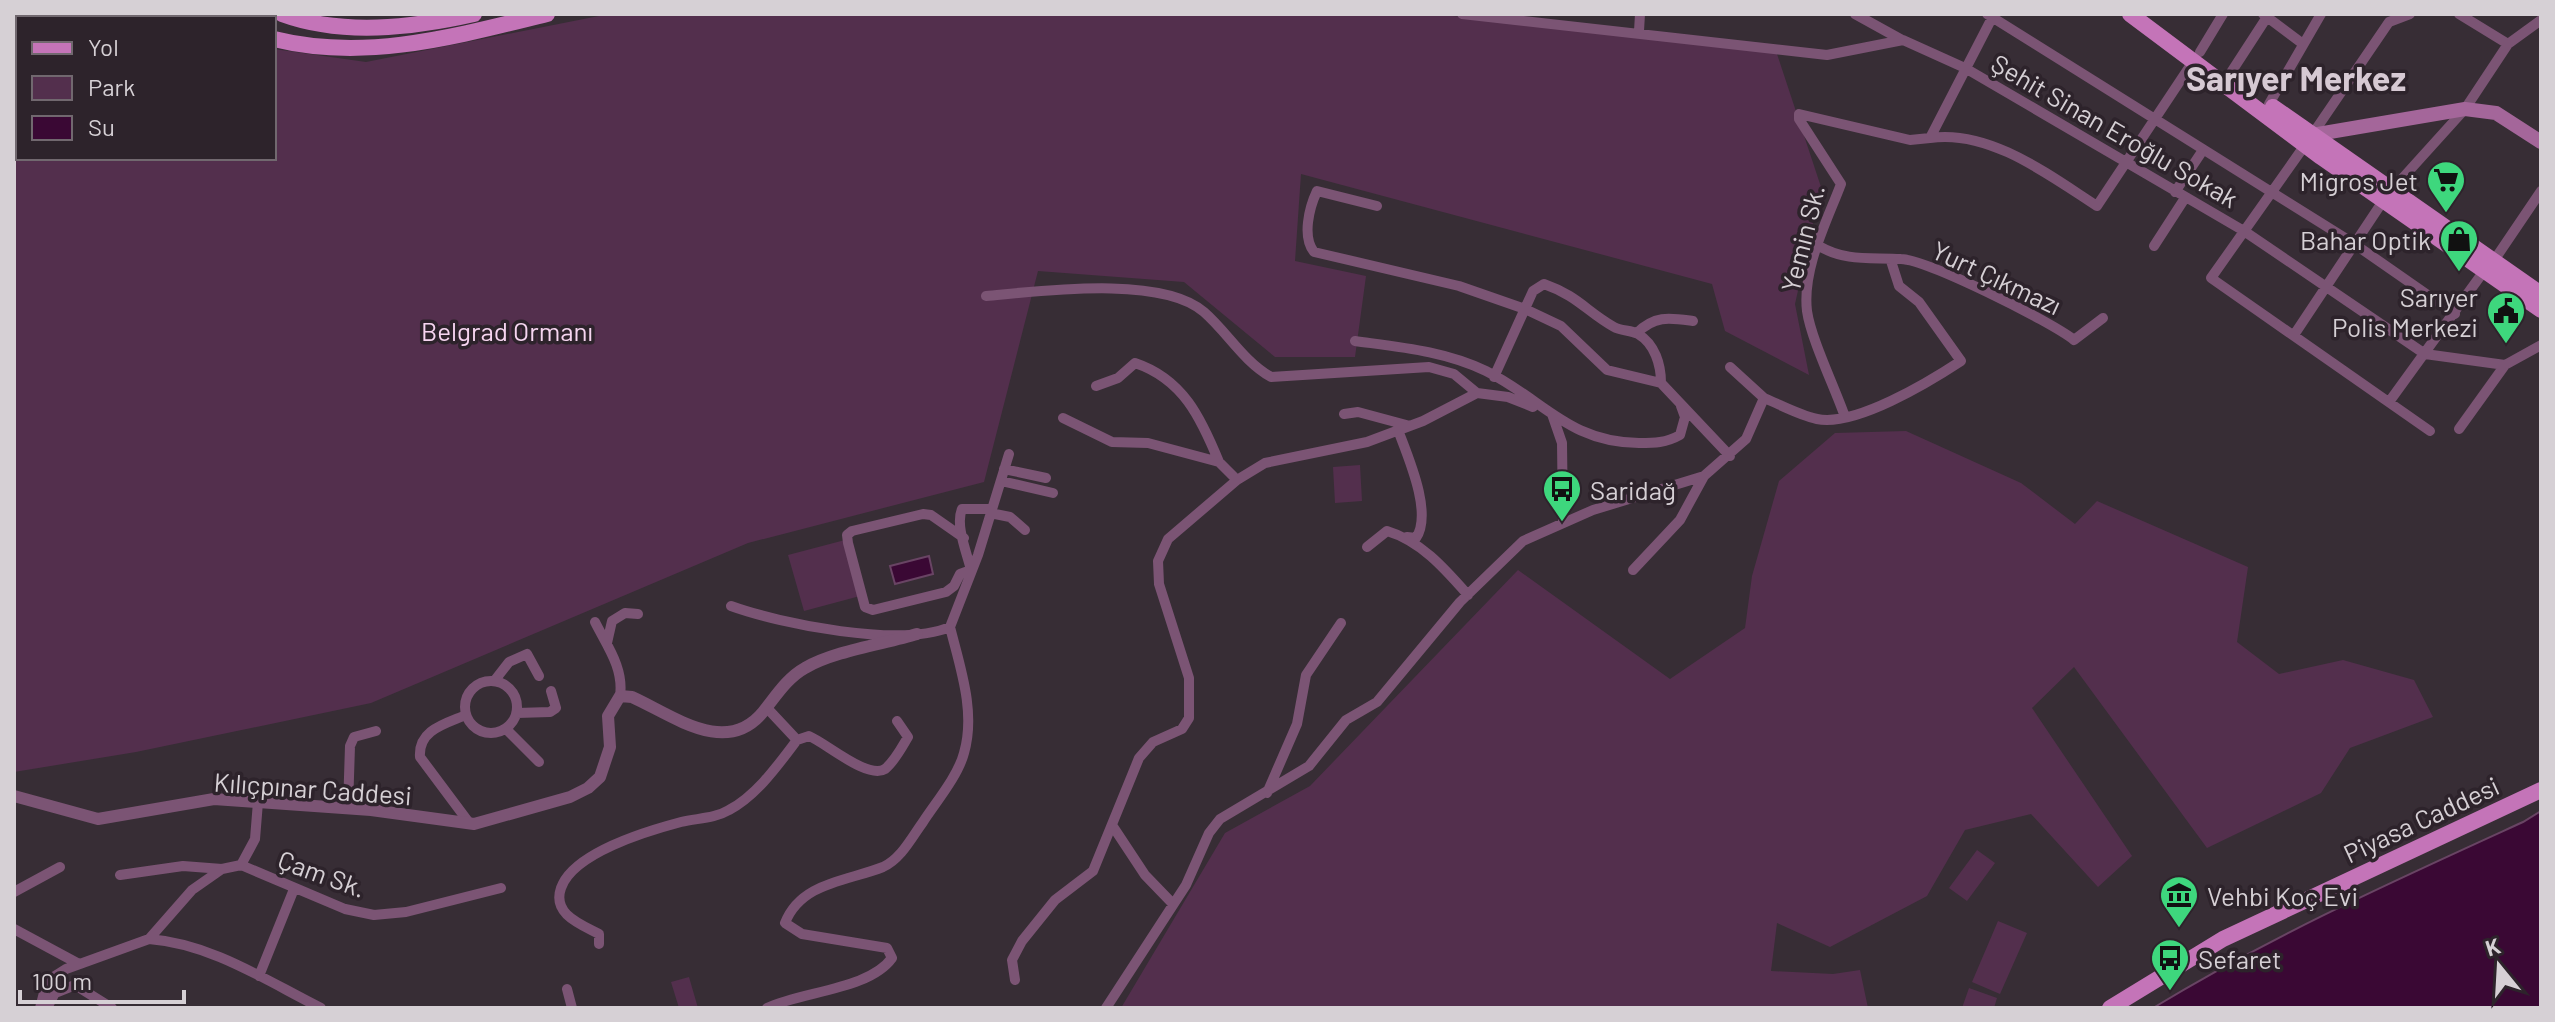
<svg xmlns="http://www.w3.org/2000/svg" width="2555" height="1022" font-family="Barlow,sans-serif">
<rect width="100%" height="100%" fill="#372d35"/>
<path fill="#532f4d" d="M609,14H1433L1775,48L1821,187L1795,304L1809,375L1725,331L1712,284L1301,174L1295,261L1366,276L1355,357H1275L1184,282L1038,271L984,482L748,543L371,703L136,752L14,772V46L18,45V158H274V49L366,62Z
M1906,431L2021,483L2075,524L2097,501L2248,567L2237,642L2279,674L2343,660L2414,680L2433,717L2350,748L2321,793L2207,848L2074,667L2032,708L2132,856L2098,887L2031,814L1965,830L1927,896L1830,947L1777,923L1771,971L1833,974L1860,970L1868,1008H1121L1225,833L1310,786L1518,570L1670,679L1745,628L1752,576L1779,481L1835,433Z
M1360,465L1362,501L1335,503L1333,467Z
M845,540L860,596L804,611L788,555Z
M1977,850L1995,863L1967,901L1949,888Z
M1998,921L2027,933L2000,994L1972,982Z
M689,977L698,1008H679L671,982Z
M1969,988L1997,998L1994,1008H1962Z"/>
<path fill="#3a0834" stroke="#694464" stroke-width="2" d="M929,556L933,574L895,584L890,566Z
M2541,811V1008H2153C2271,936 2396,880 2523,822Z"/>
<g fill="none" stroke-linecap="round" stroke-linejoin="round">
<path stroke="#7b5474" stroke-width="10" d="M1462,14L1827,55L1903,40L1965,68L2244,231L2425,354L2505,365L2541,345
M1855,14L1902,40
M1987,14L2353,243L2455,314
M1994,14L1930,138C1989,129 2049,175 2097,206L2194,60
M2263,14L2303,44
M2459,14L2508,44
M1639,31L1640,14
M2200,52L2223,14
M2230,74L2267,17
M2269,104L2321,14
M2312,135L2389,22L2410,14
M2305,145L2211,278L2430,431
M2175,192L2203,150
M2390,192L2465,109L2508,44L2541,20
M1377,206L1317,191C1309,208 1302,237 1314,252L1459,286L1525,309L1561,326L1607,370L1661,383L1730,456
M1819,246C1846,262 1872,257 1901,259C1928,260 2050,321 2074,340L2103,318
M2154,246L2185,198
M2493,262L2541,191
M986,296C1041,291 1162,275 1204,312C1228,333 1243,361 1271,377L1429,367L1454,374L1477,393
M1637,333C1655,315 1670,318 1693,321
M2294,335L2383,201
M1355,341C1399,347 1445,351 1486,371C1544,400 1568,442 1639,443C1654,443 1666,443 1680,435L1685,417L1681,406
M1730,367L1764,398
M1494,377L1533,291L1544,284C1578,296 1586,311 1614,327C1621,331 1631,330 1638,334C1655,344 1661,365 1661,383
M1096,386L1118,378L1135,363C1183,379 1201,418 1219,462
M1477,393L1508,397L1533,407
M2389,402L2484,271
M1344,414L1358,412L1410,426
M1552,414L1562,443L1563,521
M1845,417C1835,388 1811,339 1807,311C1802,269 1827,221 1841,184L1799,119V114L1910,140L1930,138
M1063,418L1112,442L1148,443L1219,462L1237,480
M2459,429L2505,365
M1398,430C1408,457 1433,513 1416,538L1407,537
M1004,469L1046,478
M1001,481L1053,493
M990,513L1010,517L1025,530
M964,538L931,515L923,514L852,531L847,535L848,543L865,607L873,610L946,592L954,586L960,574L971,570C967,553 955,525 962,509H992
M1367,547L1387,531C1421,541 1445,569 1468,595
M1633,570L1680,520L1704,476
M731,606C781,624 900,648 950,627L978,555L1009,454
M595,622C607,646 624,668 620,696
M607,643L612,621L625,613L638,614
M495,680L509,662L527,654L539,676
M465 707a26 26 0 1 1 52 0a26 26 0 1 1-52 0Z
M767,708L797,740
M517,713L550,712L556,708L551,691
M466,715C445,724 418,730 420,757L470,824
M506,729L539,762
M1267,793L1297,724L1306,675L1341,623
M348,808L350,746L354,737L376,731
M1112,825L1145,875L1173,904
M241,865L255,839L258,802
M120,875L183,866L222,869L241,865L345,909L374,915L406,912L501,888
M14,892L60,867
M14,929L79,964
M149,939C212,944 265,980 321,1008
M599,944V934C580,924 552,914 561,888C573,853 647,831 681,822C697,818 714,819 729,810C757,795 778,765 797,740L809,736C826,743 868,780 885,769C895,761 902,747 908,737L897,721
M259,976L294,889
M1015,980L1012,960L1022,941L1055,900L1093,871L1139,758L1153,742L1182,729L1189,718V678L1159,584L1158,561L1168,539L1237,480L1265,463L1367,442L1423,421L1477,393
M567,989L572,1008
M40,1008L47,981L66,969L149,939L192,890L222,869
M47,1008L55,993L75,985L112,1008
M767,1008C802,991 869,990 892,958L887,948L802,934L785,923C801,882 848,881 883,867C901,859 912,837 923,822C936,802 958,776 964,753C976,712 960,667 950,627
M1106,1008L1186,885L1209,833L1220,819L1309,766L1346,720L1377,702L1460,602L1523,541L1593,510L1704,476L1746,439L1764,398C1781,405 1799,415 1817,419C1855,427 1929,382 1961,361L1919,302L1899,286L1891,261"/>
<path stroke="#7b5474" stroke-width="12" d="M14,796L98,819L214,799L371,810L474,824L570,797L588,788L600,777L610,747L608,716L620,696L632,697C674,716 726,757 763,712C776,696 787,678 805,668C834,651 884,644 917,634"/>
<path stroke="#a4669a" stroke-width="14" d="M2312,135L2465,109L2496,113L2541,142"/>
<path stroke="#c474b8" stroke-width="16" d="M174,14L191,18
M205,14L213,18
M282,14C342,36 412,28 474,14
M2130,14L2321,157L2541,310
M274,39C366,62 457,36 547,14
M2273,107L2541,294
M2110,1008L2223,939L2541,790"/>
</g>
<defs>
<symbol id="supermarket-pin" viewBox="-11 -11 22 30"><path d="M0 17L-7.5 6A9.5 9.5 0 1 1 7.5 6Z" fill="#3ed77d" stroke="#2d232b"/><path d="M-6-5.5h2.5l.6 2H6L4.5 2H-2.5L-4.4-4H-6ZM-1.5 3.2a1.3 1.3 0 1 0 .1 0ZM3 3.2a1.3 1.3 0 1 0 .1 0Z" fill="#111"/></symbol>
<symbol id="shop-pin" viewBox="-11 -11 22 30"><path d="M0 17L-7.5 6A9.5 9.5 0 1 1 7.5 6Z" fill="#3ed77d" stroke="#2d232b"/><path d="M-5-2.5h2.3a2.7 3.5 0 0 1 5.4 0H5L5.5 6h-11ZM-1.5-2.5h3a1.5 2.3 0 0 0-3 0Z" fill="#111"/></symbol>
<symbol id="civic-pin" viewBox="-11 -11 22 30"><path d="M0 17L-7.5 6A9.5 9.5 0 1 1 7.5 6Z" fill="#3ed77d" stroke="#2d232b"/><path d="M-.6-6.5H3V-4.5H.6V-3L4-1V1h2V6H-6V1h2V-1L-.6-3ZM-1.2 2.5V6h2.4V2.5Z" fill="#111"/></symbol>
<symbol id="bus-pin" viewBox="-11 -11 22 30"><path d="M0 17L-7.5 6A9.5 9.5 0 1 1 7.5 6Z" fill="#3ed77d" stroke="#2d232b"/><path d="M-5-6H5V4H4V6H2V4H-2V6H-4V4H-5ZM-3.5-4V0h7V-4ZM-3.5 1.2v1.5H-2V1.2ZM2 1.2v1.5H3.5V1.2Z" fill="#111"/></symbol>
<symbol id="museum-pin" viewBox="-11 -11 22 30"><path d="M0 17L-7.5 6A9.5 9.5 0 1 1 7.5 6Z" fill="#3ed77d" stroke="#2d232b"/><path d="M0-6L6-3V-2H-6V-3ZM-5-1h2V3h-2ZM-1-1h2V3h-2ZM3-1h2V3H3ZM-6 4H6V6H-6Z" fill="#111"/></symbol>
</defs>
<g fill-rule="evenodd">
<use href="#supermarket-pin" x="2424" y="158" width="44" height="60"/>
<use href="#shop-pin" x="2437" y="217" width="44" height="60"/>
<use href="#civic-pin" x="2484" y="289" width="44" height="60"/>
<use href="#bus-pin" x="1540" y="467" width="44" height="60"/>
<use href="#museum-pin" x="2157" y="873" width="44" height="60"/>
<use href="#bus-pin" x="2148" y="936" width="44" height="60"/>
</g>
<g text-anchor="middle" dominant-baseline="central" stroke-width="7" stroke-linejoin="round" paint-order="stroke">
<g font-size="26" fill="#d6d0d5" stroke="#2d232b">
<text transform="translate(2115 130) rotate(30)">Şehit Sinan Eroğlu Sokak</text>
<text transform="translate(1802 238) rotate(-76)">Yemin Sk.</text>
<text transform="translate(1997 277) rotate(25)">Yurt Çıkmazı</text>
<text transform="translate(313 788) rotate(4)">Kılıçpınar Caddesi</text>
<text transform="translate(2421 819) rotate(-25)">Piyasa Caddesi</text>
<text transform="translate(322 873) rotate(20)">Çam Sk.</text>
</g>
<g font-size="26" fill="#d6d0d5" stroke="#2d232b" text-anchor="end">
<text x="2418" y="180">Migros Jet</text>
<text x="2431" y="239">Bahar Optik</text>
<text x="2478" y="296">Sarıyer<tspan x="2478" dy="30">Polis Merkezi</tspan></text>
<text x="1590" y="489" text-anchor="start">Saridağ</text>
<text x="2207" y="895" text-anchor="start">Vehbi Koç Evi</text>
<text x="2198" y="958" text-anchor="start">Sefaret</text>
</g>
<g font-size="26" fill="#f6d5f0" stroke="#2d232b">
<text x="507" y="330">Belgrad Ormanı</text>
</g>
<g font-size="34" font-weight="bold" fill="#d6c9d3" stroke="#2d232b">
<text x="2296" y="77">Sarıyer Merkez</text>
</g>
</g>
<rect width="2555" height="1022" fill="none" stroke="#d6d0d5" stroke-width="32"/>
<rect x="16" y="16" width="260" height="144" fill="#2d232b" stroke="#71686f" stroke-width="2"/>
<rect x="32" y="42" width="40" height="12" fill="#c474b8" stroke="#71686f" stroke-width="2"/>
<text x="88" y="56" font-size="24" fill="#d6d0d5">Yol</text>
<rect x="32" y="76" width="40" height="24" fill="#532f4d" stroke="#71686f" stroke-width="2"/>
<text x="88" y="96" font-size="24" fill="#d6d0d5">Park</text>
<rect x="32" y="116" width="40" height="24" fill="#3a0834" stroke="#71686f" stroke-width="2"/>
<text x="88" y="136" font-size="24" fill="#d6d0d5">Su</text>
<g transform="translate(2499 966) rotate(342)" stroke="#2d232b" stroke-width="6" paint-order="stroke">
<path d="M0-6L14 30L0 20L-14 30Z" fill="#d6d0d5"/>
<text y="-12" font-size="22" font-weight="bold" text-anchor="middle" fill="#d6d0d5">K</text>
</g>
<path d="M20 990v12h164v-12" fill="none" stroke="#d6d0d5" stroke-width="4"/>
<text x="32" y="990" font-size="24" fill="#d6d0d5" stroke="#2d232b" stroke-width="6" paint-order="stroke">100 m</text>
</svg>
